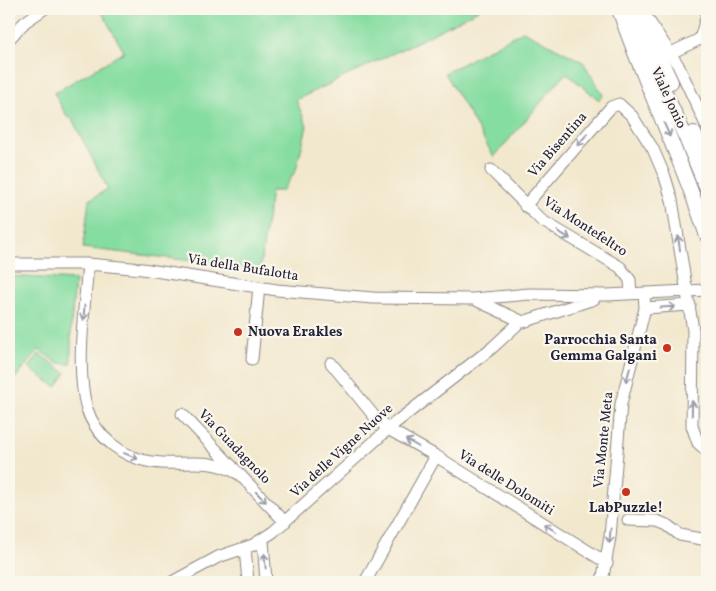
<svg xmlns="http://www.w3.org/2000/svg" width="716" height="591" font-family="Vollkorn,serif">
<rect width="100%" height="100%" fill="#fbf7ec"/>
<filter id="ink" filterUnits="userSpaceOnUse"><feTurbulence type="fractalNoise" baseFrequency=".02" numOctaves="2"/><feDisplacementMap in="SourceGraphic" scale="10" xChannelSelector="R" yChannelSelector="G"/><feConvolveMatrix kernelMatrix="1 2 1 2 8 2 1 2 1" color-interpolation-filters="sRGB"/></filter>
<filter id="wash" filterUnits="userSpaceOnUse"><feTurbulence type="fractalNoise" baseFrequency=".0096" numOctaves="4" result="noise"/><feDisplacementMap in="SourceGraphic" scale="20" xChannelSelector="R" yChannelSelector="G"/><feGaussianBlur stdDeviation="1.12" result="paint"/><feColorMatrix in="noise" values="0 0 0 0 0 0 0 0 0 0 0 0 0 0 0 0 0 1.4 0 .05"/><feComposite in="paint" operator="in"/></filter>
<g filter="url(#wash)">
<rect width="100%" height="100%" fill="#f2e8ce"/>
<path fill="#86dda1" stroke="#54806e" d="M100,9H480L427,37L296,100L307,126L296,170L282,191H271L260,269L83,248L89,200L108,189L71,117L68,118L54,93L124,52Z
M523,31L583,62L603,95L599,100L566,73L494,157L445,73Z
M9,276L75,280L71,326V364L57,363L39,350L12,382L9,379Z
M39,354L66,373L56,387L29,368Z"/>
</g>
<g filter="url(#ink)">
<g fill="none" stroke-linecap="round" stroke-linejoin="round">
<defs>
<path id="minor" d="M641,9L678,65L707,127
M9,39L25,22L44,9
M700,39L707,15
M671,53L700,39L707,41
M491,170L541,220L620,267L630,280L631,294
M525,206L611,107L619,104L632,116L653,149L665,177L672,200L693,330L692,426L698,443L707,451
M9,264H88L142,269L277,290L373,298L473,299L529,294L607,295L707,290
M88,264C85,306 75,370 87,409C96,437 123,458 152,462C184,467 207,456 237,473
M476,300L523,322L594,299
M645,308L690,305
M252,359L259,287
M331,363L374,416L388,429L436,456L607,563
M182,414L285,522
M628,520L657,521L667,525L680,535L707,540
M263,540L266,582
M245,548L248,582
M172,582L218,557L253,545L273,532L395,423L493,347L520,322
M365,582L436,456
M602,582L610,537L621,404L645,308L644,293"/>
<path id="major" d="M619,9C645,86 682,159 707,236
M637,9L671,82
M630,18L686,138L707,189
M694,133L707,162"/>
</defs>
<use href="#minor" stroke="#8a8584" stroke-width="13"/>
<use href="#major" stroke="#8a8584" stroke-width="16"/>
<use href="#minor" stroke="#fff" stroke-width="11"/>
<use href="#major" stroke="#fff" stroke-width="14"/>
</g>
<defs><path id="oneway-shaft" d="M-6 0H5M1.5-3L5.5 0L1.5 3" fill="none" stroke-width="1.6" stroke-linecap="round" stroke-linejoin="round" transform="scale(1.25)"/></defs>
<g stroke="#9c9ca7">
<use href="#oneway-shaft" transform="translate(667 130) rotate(66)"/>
<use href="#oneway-shaft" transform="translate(582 140) rotate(131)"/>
<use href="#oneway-shaft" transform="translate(564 235) rotate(31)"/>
<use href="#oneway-shaft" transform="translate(679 243) rotate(-98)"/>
<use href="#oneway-shaft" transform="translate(668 307) rotate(-3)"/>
<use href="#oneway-shaft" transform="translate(84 313) rotate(94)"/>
<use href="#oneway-shaft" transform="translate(628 375) rotate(105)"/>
<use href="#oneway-shaft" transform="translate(692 408) rotate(-89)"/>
<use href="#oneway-shaft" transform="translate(412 443) rotate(-150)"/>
<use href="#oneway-shaft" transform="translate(131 456) rotate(23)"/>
<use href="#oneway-shaft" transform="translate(261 497) rotate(45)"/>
<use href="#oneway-shaft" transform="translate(550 528) rotate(-148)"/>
<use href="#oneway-shaft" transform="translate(610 536) rotate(95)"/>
<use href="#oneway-shaft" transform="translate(265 561) rotate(-95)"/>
</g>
</g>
<g fill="#c8321e" stroke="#fbf7ec" stroke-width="2">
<circle cx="238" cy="332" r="5"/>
<circle cx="667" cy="348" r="5"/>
<circle cx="626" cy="492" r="5"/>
</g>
<g text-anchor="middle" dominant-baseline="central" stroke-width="4.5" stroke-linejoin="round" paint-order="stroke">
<g font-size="14" fill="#22223b" stroke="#fbf7ec">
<text transform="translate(668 98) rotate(65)">Viale Jonio</text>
<text transform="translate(558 145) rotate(-49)">Via Bisentina</text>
<text transform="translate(585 227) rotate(33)">Via Montefeltro</text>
<text transform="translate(243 268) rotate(9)">Via della Bufalotta</text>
<text transform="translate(604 440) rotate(-84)">Via Monte Meta</text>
<text transform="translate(234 447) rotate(46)">Via Guadagnolo</text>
<text transform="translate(342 451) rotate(-42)">Via delle Vigne Nuove</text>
<text transform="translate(506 483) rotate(32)">Via delle Dolomiti</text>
</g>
<g font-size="14" font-weight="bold" fill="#22223b" stroke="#fbf7ec" text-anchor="start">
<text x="248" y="332">Nuova Erakles</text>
<text x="657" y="340" text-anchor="end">Parrocchia Santa<tspan x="657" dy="16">Gemma Galgani</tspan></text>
<text x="626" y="508" text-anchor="middle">LabPuzzle!</text>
</g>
</g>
<rect width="716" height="591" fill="none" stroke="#fbf7ec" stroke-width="30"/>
</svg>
